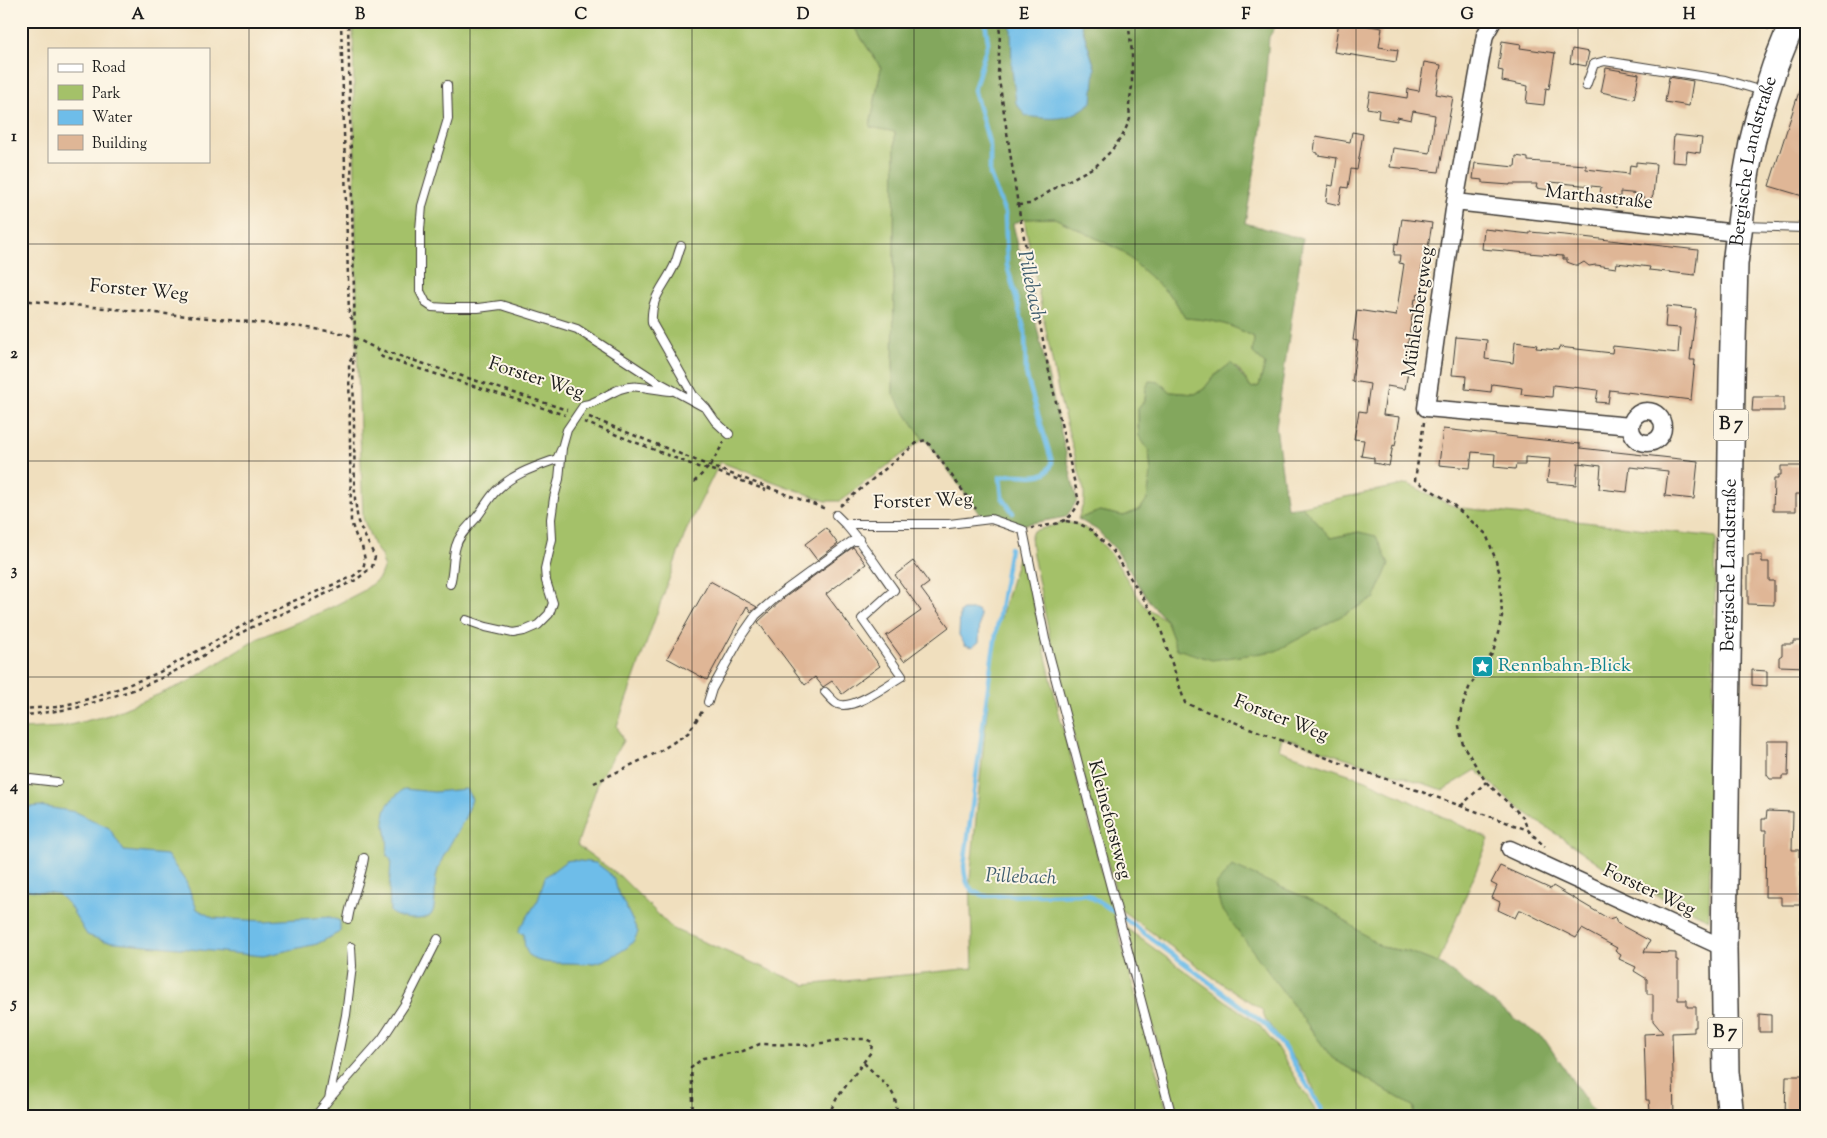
<svg xmlns="http://www.w3.org/2000/svg" width="1827" height="1138" font-family="'Sorts Mill Goudy',serif">
<rect width="100%" height="100%" fill="#fcf5e5"/>
<filter id="ink" filterUnits="userSpaceOnUse"><feTurbulence type="fractalNoise" baseFrequency=".02" numOctaves="2"/><feDisplacementMap in="SourceGraphic" scale="10" xChannelSelector="R" yChannelSelector="G"/><feConvolveMatrix kernelMatrix="1 2 1 2 8 2 1 2 1" color-interpolation-filters="sRGB"/></filter>
<filter id="wash" filterUnits="userSpaceOnUse"><feTurbulence type="fractalNoise" baseFrequency=".0096" numOctaves="4" result="noise"/><feDisplacementMap in="SourceGraphic" scale="20" xChannelSelector="R" yChannelSelector="G"/><feGaussianBlur stdDeviation="1.12" result="paint"/><feColorMatrix in="noise" values="0 0 0 0 0 0 0 0 0 0 0 0 0 0 0 0 0 1.4 0 .05"/><feComposite in="paint" operator="in"/></filter>
<g filter="url(#wash)">
<rect width="100%" height="100%" fill="#f0dfbe"/>
<path fill="#a4c169" stroke="#606e42" d="M353,21H850L881,68L870,126L895,131L893,393L923,439L840,501H826L720,462L686,531L617,726L623,741L599,780L577,845L621,877L673,929L805,985L973,968L970,879L994,641L1021,548L1061,722L1169,1117H21V729L62,727L109,715L186,683L257,639L326,610L363,591L379,578L384,566L381,555L374,546L363,518L357,345Z
M1055,218L1122,251L1174,299L1185,318C1214,320 1228,323 1254,337L1253,353L1265,364L1259,386L1252,388L1238,369L1231,364L1213,377L1204,389L1195,394L1170,392L1159,382L1146,389L1145,400L1138,409V429L1149,451L1151,472L1147,500L1140,509L1124,516L1100,511L1078,519L1084,501V490L1059,396L1024,219Z
M1408,484L1451,505L1462,508L1716,537L1709,919L1620,878L1516,806L1476,770L1443,790L1282,737L1279,750L1366,780L1489,839L1438,964L1409,952L1381,947L1325,906L1299,1012L1332,1058L1414,1107V1117H1323L1311,1082L1265,1019L1262,1010L1214,978L1121,910L1081,766L1050,638L1033,555L1031,536L1033,531L1066,522L1077,524L1090,531L1111,554L1144,606L1166,620L1177,649L1359,532L1330,538L1302,506Z
M1126,928L1259,1025L1276,1046L1315,1109L1317,1117H1178Z"/>
<path fill="#83a75d" stroke="#50623c" d="M850,21H1010L1011,30L1095,68L1080,21H1279L1269,37L1261,136L1245,223L1303,239L1276,427L1287,508L1302,506L1331,538L1359,532L1376,536L1389,564L1375,598L1276,651L1212,660L1177,649L1166,620L1151,604L1116,550L1097,530L1078,519L1100,511L1124,516L1140,509L1147,500L1151,472L1149,451L1139,436L1138,409L1145,400L1146,389L1149,381L1159,382L1170,392L1195,394L1204,389L1213,377L1231,363C1239,371 1244,380 1252,388L1259,386L1265,364L1253,353L1254,337C1228,323 1214,320 1185,318L1174,299L1122,251L1055,218L1024,219L1013,224L1077,501L1066,517L1021,525L981,515L927,441L923,439L893,394L895,132L870,127L881,68Z
M1232,866L1325,906L1381,947L1409,952L1440,964L1545,1040L1597,1117H1414V1107L1332,1058L1221,908L1215,886Z"/>
<path fill="#6ebde9" stroke="#456c82" d="M1010,21H1080L1095,68L1092,102C1069,121 1055,120 1026,116L1016,103L1012,69L1011,30Z
M963,610H977L980,615L979,642L972,647L965,645L959,635L960,612Z
M404,789L434,792L466,789L472,799C465,827 441,851 436,877C434,886 437,908 431,915C423,922 397,919 390,912L389,891L391,860L387,855C391,824 370,814 404,789Z
M40,806L76,812L109,828L124,851L167,855L186,882L197,909L213,918L265,921L330,917L340,921V932L317,944L263,956L104,941L87,935L69,905L58,894L21,889V808Z
M572,860L596,863L608,872L615,881L617,889L638,932C633,944 629,947 618,953C594,967 589,963 563,963C553,963 537,963 530,956C524,950 524,942 524,934L519,933V930L538,900L545,877L566,861Z"/>
<g fill="none" stroke-linecap="round" stroke-linejoin="round">
<path stroke="#6ebde9" stroke-width="4.5" d="M985,21L988,42L974,90L990,146V175L1005,213L1007,265L1025,332L1026,374L1052,462C1048,482 1026,474 1011,475C1008,475 1003,477 1000,477L1002,497L1013,513
M1010,548L992,658L964,866C965,882 968,892 985,896L1086,894L1104,905L1128,921L1266,1025L1284,1047L1321,1108L1322,1117"/>
</g>
<g id="blocks">
<path fill="#dfb696" d="M1339,21L1382,28L1379,47L1398,50L1396,62L1334,52Z
M1502,41L1521,44L1520,48L1555,53L1549,89L1546,88L1544,105L1526,103L1528,86L1502,81L1503,71L1498,70Z
M1572,49L1589,52L1586,66L1570,63Z
M1424,62L1441,65L1436,94L1453,97L1439,172L1390,167L1393,148L1430,153L1435,115L1413,111L1411,120L1397,117V121L1378,118L1379,110L1367,108L1370,92L1407,98L1408,89L1419,91Z
M1606,68L1639,74L1634,99L1601,92Z
M1669,77L1693,81L1689,106L1665,102Z
M1803,79H1806V197L1769,186Z
M1352,132L1363,134L1357,170L1351,169L1348,188L1342,187L1339,205L1326,202L1328,185L1333,186L1337,158L1318,155V153L1314,152L1316,136L1350,142Z
M1674,135L1702,138L1700,153L1687,151L1686,163L1672,162Z
M1516,156L1528,158V161L1586,165V169L1629,174L1630,165L1636,166V162L1656,164L1653,196L1647,201L1640,194L1620,192V197H1617L1616,208L1606,196L1600,195L1601,187L1551,182L1550,190L1536,188L1537,184H1510V185L1483,183V180L1473,179L1475,163L1515,167Z
M1402,219L1432,223L1428,248H1425L1429,249L1427,258H1424L1421,272L1424,273L1421,294L1418,293L1417,299H1415L1405,360H1410L1405,389L1387,386L1383,415L1400,417L1395,446L1393,445L1389,466L1374,463V458L1361,456L1364,440L1354,439L1359,411L1366,412L1370,384L1352,381L1358,341L1353,340L1357,310L1396,316L1404,264L1399,263L1400,255H1394L1395,243L1398,244Z
M1484,229L1530,234V232L1565,235L1698,250L1695,275L1649,270L1650,267L1617,263L1616,268L1596,265L1589,266L1584,262L1579,265H1575L1567,262V259H1563V256L1482,249Z
M1667,306L1696,309L1690,360H1695L1691,400L1610,390L1608,403L1596,402L1598,390L1553,385L1552,397L1521,394L1522,388L1492,384L1491,392L1465,389L1466,376L1452,375L1456,337L1487,340L1485,359L1513,363L1515,342L1537,345L1536,348L1558,350L1559,347L1612,353L1613,346L1678,353L1680,328L1665,327Z
M1753,397H1784V411H1752Z
M1443,429L1580,444V448L1698,461L1694,499L1665,496L1668,471L1630,467L1627,492L1599,489L1601,466L1578,463L1576,485L1547,482L1550,459L1525,457V465H1516L1515,469L1494,467L1495,454L1472,452L1470,468L1439,465Z
M1781,466H1802V494H1796V511H1773L1774,479H1778V475H1781Z
M826,528L838,544L817,560L805,544Z
M853,547L866,564L826,594L880,666L842,694L832,681L823,687L815,677L805,685L758,622L784,598Z
M1748,555H1762V562H1769V581H1774V605L1748,604Z
M913,561L929,583L921,589L949,627L904,661L886,636L921,611L895,575Z
M710,581L757,607L751,612L747,606L707,680L667,658Z
M1793,641H1806V667L1779,666V657L1782,655V644H1793Z
M1752,670L1767,671V686L1752,685Z
M1767,741H1789L1788,776H1782V779H1770L1767,775Z
M1767,811L1793,812L1792,850H1799V857H1801L1800,905H1781V897H1765L1766,830H1762V819H1766Z
M1500,866L1551,889L1553,886L1609,919L1615,917L1617,923L1650,941L1644,952L1676,953V960H1678V1000H1687V1007H1696V1027H1694V1032L1672,1033L1674,1117H1654V1110L1650,1111L1649,1100H1646L1644,1034L1663,1033L1653,1021V994H1647V979L1634,971L1636,967L1619,959L1621,955L1615,951L1617,948L1582,929L1576,938L1521,910H1519L1515,918L1498,910L1500,902L1492,898L1497,886L1491,883Z
M1759,1014L1771,1015V1032H1759Z
M1786,1076H1806V1117H1785Z"/>
</g>
</g>
<g filter="url(#ink)">
<use href="#blocks" fill-opacity="0" stroke="#3c3934" stroke-width="1"/>
<g fill="none" stroke-linecap="round" stroke-linejoin="round">
<defs>
<path id="lane" d="M447,85L448,119L422,206L420,230V291L426,303L432,307L448,308H478L501,305L577,329L658,382L706,408
M1586,86L1594,64L1605,61L1725,80L1762,91
M1743,226L1806,228
M681,246C678,253 677,261 673,268C663,288 650,299 652,323L693,395L706,408L715,421L729,434
M562,448L567,430L584,405C597,403 607,394 620,389C637,383 653,390 671,391
M836,515L845,524H949L991,519L1023,530L1045,639L1172,1117
M450,584C454,571 452,559 456,546C459,535 468,527 476,518C483,510 488,499 496,491C512,474 535,467 557,459L562,448L559,479L554,498L551,519L552,539L545,569L546,581L553,603L549,614L538,625L524,631L513,633L486,627L466,620
M825,692C828,695 832,700 836,703C850,713 889,684 902,676L862,619L894,590C878,568 863,544 845,524
M708,702L712,689L742,635L756,615L780,594L851,542L859,539
M21,778L57,782
M348,919C351,898 361,880 364,858
M329,1099L382,1039L405,1004L438,939
M315,1117L329,1099L346,1015L352,966L351,947"/>
<path id="street" d="M1493,21L1485,35L1481,57L1455,202L1426,408L1631,426
M1455,202L1737,233
M1631 427a16 16 0 1 1 32 0a16 16 0 1 1-32 0Z
M1510,849L1724,948"/>
<g id="primary">
<path id="s1" d="M1731,1117L1726,1072L1724,948L1732,380L1735,264L1746,176L1752,143L1759,115L1775,66L1793,21"/>
</g>
</defs>
<use href="#lane" stroke="#3c3934" stroke-width="10"/>
<use href="#street" stroke="#3c3934" stroke-width="19"/>
<use href="#primary" stroke="#3c3934" stroke-width="28"/>
<path stroke="#3c3934" stroke-width="2.5" stroke-dasharray="4 4" stroke-linecap="butt" d="M341,21L349,315L353,320
M998,21L1000,33L998,73L1018,205L1048,367L1079,502C1069,525 1055,524 1032,528
M1753,21L1769,29
M1018,205L1030,204L1060,185L1096,166L1111,151L1123,135L1130,119L1129,105L1132,86V52L1128,21
M21,300L302,327L347,334L375,348L567,410
M376,349L382,357L565,415
M589,417L710,466L826,509
M584,422L698,467L715,471L766,490
M1424,422L1415,480L1450,502L1486,534L1495,558L1500,574L1502,617L1493,653L1482,666L1469,688L1461,710L1459,726L1463,745L1486,782L1522,816L1528,829
M694,482L710,466L724,442
M840,506L918,442L926,440L976,509
M1066,521L1078,523L1091,530L1113,551L1158,621L1185,703L1327,758L1528,830L1545,847
M21,709L56,707L82,701L123,687L158,673L267,612L352,577L363,569L365,560L362,546L357,539L351,522L349,363L352,358
M21,716L76,708L133,690L164,677L199,658L248,629L356,580L372,567L375,557L358,522L355,499L353,357L355,337L348,21
M594,783L660,751L688,733L703,710
M1461,806L1486,782
M864,1063L890,1089L895,1098L898,1117
M692,1117L693,1100L691,1068L703,1058L743,1051L760,1044L810,1045L846,1039H866L872,1042L871,1052L837,1098L827,1117"/>
<use href="#lane" stroke="#fff" stroke-width="8"/>
<use href="#street" stroke="#fff" stroke-width="16"/>
<use href="#primary" stroke="#fff" stroke-width="25"/>
</g>
</g>
<path fill="none" stroke="#1c1c1c" stroke-width="1" stroke-opacity="0.55" d="M249,21V1117M470,21V1117M692,21V1117M914,21V1117M1135,21V1117M1356,21V1117M1578,21V1117M21,244H1806M21,461H1806M21,677H1806M21,894H1806"/>
<defs>
<symbol id="sight-square" viewBox="-11 -11 22 22"><rect x="-9" y="-9" width="18" height="18" rx="4" fill="#0f9aa8" stroke="#fcf5e5"/><path d="M0-6L1.8-2.2L6-1.7L2.9 1.2L3.7 5.4L0 3.3L-3.7 5.4L-2.9 1.2L-6-1.7L-1.8-2.2Z" fill="#fff"/></symbol>
</defs>
<g fill-rule="evenodd">
<use href="#sight-square" x="1470" y="654" width="25" height="25"/>
</g>
<g text-anchor="middle" dominant-baseline="central" stroke-width="4" stroke-linejoin="round" paint-order="stroke">
<g fill="#fcf5e5" stroke="#5f5d58" stroke-width="1">
<rect x="1713.5" y="409.5" width="35" height="31" rx="4"/>
<rect x="1707.5" y="1017.5" width="35" height="31" rx="4"/>
</g>
<g font-size="18" font-weight="bold" fill="#1c1c1c">
<text x="1731" y="425">B 7</text>
<text x="1725" y="1033">B 7</text>
</g>
<g font-size="19" fill="#1c1c1c" stroke="#fcf5e5">
<text stroke="none"><textPath href="#s1" startOffset="958">Bergische Landstraße</textPath></text>
<text transform="translate(1599 198) rotate(6)">Marthastraße</text>
<text transform="translate(139 291) rotate(5)">Forster Weg</text>
<text transform="translate(1419 312) rotate(-82)">Mühlenbergweg</text>
<text transform="translate(536 379) rotate(18)">Forster Weg</text>
<text transform="translate(923 502) rotate(-2)">Forster Weg</text>
<text stroke="none"><textPath href="#s1" startOffset="552">Bergische Landstraße</textPath></text>
<text transform="translate(1281 719) rotate(21)">Forster Weg</text>
<text transform="translate(1109 820) rotate(75)">Kleineforstweg</text>
<text transform="translate(1649 891) rotate(25)">Forster Weg</text>
</g>
<g font-size="19" fill="#0d838f" stroke="#fcf5e5" text-anchor="start">
<text x="1498" y="666">Rennbahn-Blick</text>
</g>
<g font-size="20" font-style="italic" fill="#3d5c6e" stroke="#fcf5e5">
<text transform="translate(1030 286) rotate(78)">Pillebach</text>
<text transform="translate(1021 878) rotate(2)">Pillebach</text>
</g>
</g>
<rect width="1827" height="1138" fill="none" stroke="#fcf5e5" stroke-width="55"/>
<rect x="48" y="48" width="162" height="115" fill="#fcf5e5" stroke="#a29e95"/>
<rect x="58" y="64" width="25" height="8" fill="#ffffff" stroke="#a29e95"/>
<text x="92" y="72" font-size="15" fill="#1c1c1c">Road</text>
<rect x="58" y="85" width="25" height="15" fill="#a4c169" stroke="#a29e95"/>
<text x="92" y="98" font-size="15" fill="#1c1c1c">Park</text>
<rect x="58" y="110" width="25" height="15" fill="#6ebde9" stroke="#a29e95"/>
<text x="92" y="122" font-size="15" fill="#1c1c1c">Water</text>
<rect x="58" y="135" width="25" height="15" fill="#dfb696" stroke="#a29e95"/>
<text x="92" y="148" font-size="15" fill="#1c1c1c">Building</text>
<rect x="28" y="28" width="1772" height="1082" fill="none" stroke="#1c1c1c" stroke-width="2"/>
<g font-size="16" text-anchor="middle" font-weight="bold" fill="#1c1c1c">
<text x="138" y="19">A</text>
<text x="360" y="19">B</text>
<text x="581" y="19">C</text>
<text x="803" y="19">D</text>
<text x="1024" y="19">E</text>
<text x="1246" y="19">F</text>
<text x="1467" y="19">G</text>
<text x="1689" y="19">H</text>
<text x="14" y="141">1</text>
<text x="14" y="358">2</text>
<text x="14" y="575">3</text>
<text x="14" y="791">4</text>
<text x="14" y="1008">5</text>
</g>
</svg>
